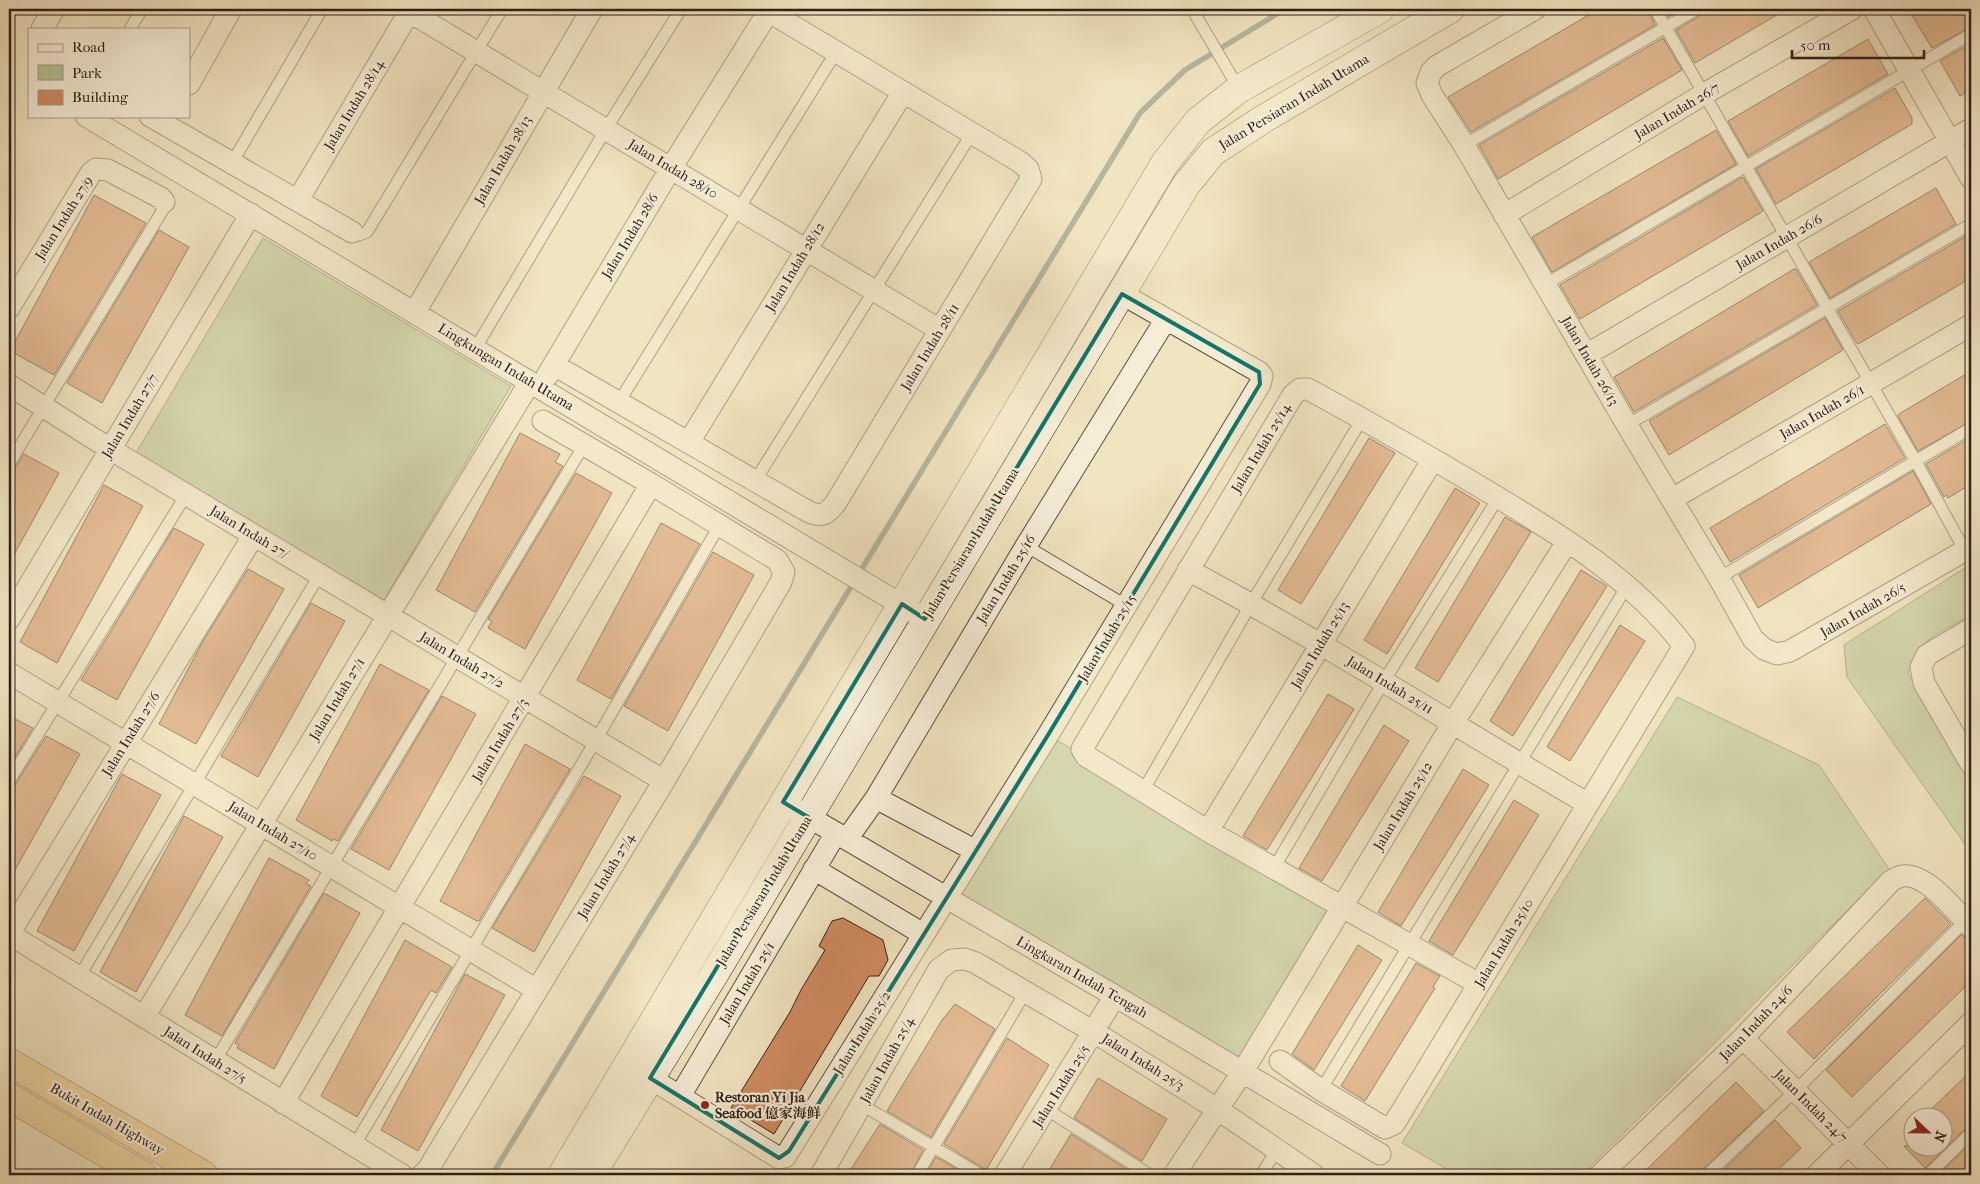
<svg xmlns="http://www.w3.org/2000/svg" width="1980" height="1184" font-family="'IM FELL French Canon','Noto Serif SC',serif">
<rect width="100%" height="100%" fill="#f1e4c0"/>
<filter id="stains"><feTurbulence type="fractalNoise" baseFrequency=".004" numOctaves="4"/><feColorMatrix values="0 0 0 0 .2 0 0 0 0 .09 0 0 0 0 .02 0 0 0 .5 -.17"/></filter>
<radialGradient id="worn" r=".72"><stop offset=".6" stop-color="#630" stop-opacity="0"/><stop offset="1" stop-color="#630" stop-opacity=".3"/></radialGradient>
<path fill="#b4c597" stroke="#707257" d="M263,238L511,386L384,600L136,453Z
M1971,564V615C1945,630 1913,641 1908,674L1971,783V853L1847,677L1844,645Z
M1677,697L1819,765L1889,869L1582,1175H1441L1445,1168L1402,1143Z
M1048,735L1341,908L1243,1071L947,897Z"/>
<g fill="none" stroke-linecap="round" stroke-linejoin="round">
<path stroke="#6f7f73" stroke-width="5.5" d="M492,1175L1140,113L1185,70L1285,9"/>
</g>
<path fill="#d08a60" stroke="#2d2017" d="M1599,9H1648L1655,25L1471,132L1448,97Z
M1664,9H1683L1668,17Z
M1704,9H1787L1695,63L1676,30L1701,15Z
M1920,9H1971V27L1932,48L1911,14Z
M1663,38L1682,70L1498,179L1479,145Z
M1868,39L1888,74L1748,156L1728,121Z
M1971,43V90L1960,96L1940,61Z
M1895,88L1912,118V124L1776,204L1756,169Z
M1716,130L1736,164L1552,272L1532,237Z
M1743,177L1763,211L1760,213L1580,319L1560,285Z
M1936,188L1956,224L1830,298L1809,262Z
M94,195L146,223L54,375L10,351Z
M159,230L189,247L102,403L67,383Z
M1966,236L1971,245V278L1858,344L1856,342L1838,311Z
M1794,269H1796L1817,305L1634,412L1614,377Z
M1825,318L1843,350L1669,455L1649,421Z
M1971,371V421L1918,451L1898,416L1899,414Z
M1885,424L1905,458L1730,562L1710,528Z
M520,433L560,454L555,462L563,466L475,612L436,590Z
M1971,437V484L1948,498L1946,495L1944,497L1926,464Z
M1369,438L1395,453L1301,604L1278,590Z
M24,454L59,473L9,564V472L15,468Z
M1913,471L1931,504L1758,608L1739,575Z
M576,473L612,493L525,649L488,628L492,621L488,619Z
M104,485L143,506L57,663L20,642Z
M1455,488L1480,503L1387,654L1364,640Z
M1505,517L1531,532L1438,682L1415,668Z
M661,523L700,544L611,699L577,680Z
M174,528L204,544L117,700L81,680Z
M713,552L754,575L668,731L624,706Z
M248,569L284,589L196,744L159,724L203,641Z
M1581,570L1607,586L1513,736L1490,721Z
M311,603L345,621L258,777L221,756Z
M1620,625L1645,641L1570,761L1547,747Z
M380,664L429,690L338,841L333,839L332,841L296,820Z
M1328,694L1354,709L1267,850L1243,836Z
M442,696L476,714L389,870L351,849Z
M9,716L33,728L9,767Z
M1384,725L1409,741L1322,881L1299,868Z
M46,736L80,754L9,881V788L15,785Z
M525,744L570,769L479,921H477L440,901Z
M1463,769L1489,785L1401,926L1378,912Z
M122,774L161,795L74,951L37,931Z
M584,776L621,796L534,952L492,928Z
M1514,800L1539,815L1453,955L1429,941Z
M184,816L223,837L136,992L100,972Z
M269,858L309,880L306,884L311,886L222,1036L185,1015Z
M324,893L360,913L274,1069L237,1048L239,1045L235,1043Z
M1925,898L1951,924L1814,1059L1787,1032Z
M843,918L883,940L888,960L879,976H869L774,1134L731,1108L790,1012L801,990L825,950L819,946L832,921Z
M1961,935L1971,940V981L1852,1097L1826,1070Z
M405,940L452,967L436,993L431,990L357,1117L321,1096Z
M1358,945L1382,960L1314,1070L1292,1054Z
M1416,963L1440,976L1433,987L1435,988L1365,1101L1341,1086Z
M465,974L505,995L418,1151L381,1130Z
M955,1004L995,1029L931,1137L887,1111L942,1020Z
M1007,1038L1049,1065L986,1170L944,1144Z
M1971,1071V1126L1966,1128L1925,1168L1904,1146H1942V1116H1924Z
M1098,1078L1167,1119L1142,1161L1074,1118Z
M1736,1082L1764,1111L1702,1170L1700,1175H1641Z
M1775,1120L1801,1148L1773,1175H1718Z
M880,1124L923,1150L910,1175H847Z
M1071,1134L1134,1174V1175H1046Z
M1971,1143V1175H1938Z
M936,1157L967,1175H926Z"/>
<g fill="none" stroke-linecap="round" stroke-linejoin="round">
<defs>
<path id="service" d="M1192,9L1239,89
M1655,9L1915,460L1965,551
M130,29L142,9
M1464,145L1697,9
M232,163L322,9
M352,232L359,235L367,232L502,9
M1546,284L1971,34
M475,349L606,129L681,9
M619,402L836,52
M1627,425L1971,224
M9,464L164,208V202
M755,481L972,133
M1026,546L1127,606
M1719,578L1971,428
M9,781L186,495
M1143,791L1251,604L1362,419
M1274,868L1384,681L1498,498
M79,977L320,574
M215,1061L584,445
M1321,1090L1627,586
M862,1105L981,1175
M1046,1109L1150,1175
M354,1146L596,740L719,526
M917,1175L1026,991
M1261,1175L1276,1151
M1707,1175L1795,1091L1965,921
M1928,1175L1971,1133"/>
<path id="minor" d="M405,9L940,330
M1535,9L1437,66L1431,72L1427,83L1432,95L1464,145L1627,425L1719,578L1753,639L1764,649L1777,654L1790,651L1971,547
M1874,9L1971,178
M42,29L54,9
M189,84L231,9
M86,116L925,619
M150,116L352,232
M298,200L411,9
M1504,215L1704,94L1852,9
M9,308L91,173L96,169L108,170L161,198L164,202
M415,312L592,9
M1586,355L1971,129
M554,365L809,512C822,517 826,515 835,504L1031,179L1028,169L1020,162L768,11
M547,376L671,168L770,9
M9,385L110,449L664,781
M689,442L903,92
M1672,499L1971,325
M1188,570C1325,643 1455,726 1588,804
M9,619L251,214
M1971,629L1927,655L1921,667L1924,683L1971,764
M9,673L537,990
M876,798L976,851
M795,809L1115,996L1380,1154
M1208,831L1433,459
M847,839L876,798L1026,546L1166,319
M814,869L923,934
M9,934L254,535
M9,934L402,1175
M144,1017L530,382
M1743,1038L1879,1175
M1280,1061L1321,1090L1385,1128L1394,1124L1684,646C1634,580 1562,536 1492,494C1432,458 1370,423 1308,389H1300L1293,395L1082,749L1086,756L1208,831L1479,984
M650,1078L779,1158L785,1157L1048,735L1260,384L1262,376L1259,372L1122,294
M680,1096L836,833
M283,1103L651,484L543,421
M422,1175L427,1171L664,781L781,582L784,572L777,560L651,484
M821,1175L939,969L952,960L965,959L976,963L1094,1032L1217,1109L1314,1175
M1005,1175L1115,996
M1174,1175L1243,1071L1453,723L1567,542
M1600,1175L1743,1038L1891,881C1894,879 1898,877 1902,876C1926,872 1955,911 1971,927
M1817,1175L1971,1023"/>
<path id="secondary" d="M562,1175L1165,163L1198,121L1239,89L1380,9
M591,1175L714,975L1186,185L1213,152L1265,118L1450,9"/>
<path id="trunk" d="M9,1062L204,1175
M9,1097L143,1175"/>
</defs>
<use href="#service" stroke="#5e5141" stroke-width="13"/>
<use href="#minor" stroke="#5e5141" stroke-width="23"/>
<use href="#secondary" stroke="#2d2017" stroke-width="29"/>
<use href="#trunk" stroke="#2d2017" stroke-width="29"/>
<use href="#service" stroke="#f6edd6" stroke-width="11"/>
<use href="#minor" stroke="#f6edd6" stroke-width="21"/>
<use href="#secondary" stroke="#f6edd6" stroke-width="28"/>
<use href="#trunk" stroke="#e8c280" stroke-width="28"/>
</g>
<path d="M0 0H1980V1184H0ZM1122,294L1259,372L1260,384L1048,735L789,1151L779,1158L650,1078L808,817L783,802L902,604L925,619Z" fill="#f1e4c0" fill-opacity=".55" fill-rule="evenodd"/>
<path fill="none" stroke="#0f766e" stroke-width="4" stroke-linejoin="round" d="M1122,294L1259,372L1260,384L1048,735L789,1151L779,1158L650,1078L808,817L783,802L902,604L925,619Z"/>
<circle fill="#8f2418" stroke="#f6edd6" stroke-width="2" cx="705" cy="1105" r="5"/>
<g text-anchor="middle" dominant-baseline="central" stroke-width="4.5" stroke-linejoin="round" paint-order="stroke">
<g font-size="14" fill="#2d2017" stroke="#f6edd6">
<text transform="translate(1294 102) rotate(-31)">Jalan Persiaran Indah Utama</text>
<text transform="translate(354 105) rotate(-59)">Jalan Indah 28/14</text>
<text transform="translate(1677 111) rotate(-31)">Jalan Indah 26/7</text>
<text transform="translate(503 160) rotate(-60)">Jalan Indah 28/13</text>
<text transform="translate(673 169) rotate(31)">Jalan Indah 28/10</text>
<text transform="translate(64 218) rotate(-58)">Jalan Indah 27/9</text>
<text transform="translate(630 236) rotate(-59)">Jalan Indah 28/6</text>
<text transform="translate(1779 242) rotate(-30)">Jalan Indah 26/6</text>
<text transform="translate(795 267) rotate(-59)">Jalan Indah 28/12</text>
<text transform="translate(930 347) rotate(-59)">Jalan Indah 28/11</text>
<text transform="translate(1590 361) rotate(60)">Jalan Indah 26/13</text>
<text transform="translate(506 367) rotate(31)">Lingkungan Indah Utama</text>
<text transform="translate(1822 412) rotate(-30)">Jalan Indah 26/1</text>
<text transform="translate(130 416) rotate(-59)">Jalan Indah 27/7</text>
<text transform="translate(1261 448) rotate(-59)">Jalan Indah 25/14</text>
<text transform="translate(249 532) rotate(31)">Jalan Indah 27/</text>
<text transform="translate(971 543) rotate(-59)">Jalan Persiaran Indah Utama</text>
<text transform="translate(1006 579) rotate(-59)">Jalan Indah 25/16</text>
<text transform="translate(1863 610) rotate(-30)">Jalan Indah 26/5</text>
<text transform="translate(1107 638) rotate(-59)">Jalan Indah 25/15</text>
<text transform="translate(1320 645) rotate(-59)">Jalan Indah 25/13</text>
<text transform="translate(462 660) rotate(31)">Jalan Indah 27/2</text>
<text transform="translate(1390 685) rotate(31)">Jalan Indah 25/11</text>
<text transform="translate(337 699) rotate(-59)">Jalan Indah 27/1</text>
<text transform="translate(131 734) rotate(-58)">Jalan Indah 27/6</text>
<text transform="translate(500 740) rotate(-59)">Jalan Indah 27/3</text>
<text transform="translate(1403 806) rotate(-59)">Jalan Indah 25/12</text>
<text transform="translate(273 831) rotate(31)">Jalan Indah 27/10</text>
<text transform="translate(606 876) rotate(-59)">Jalan Indah 27/4</text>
<text transform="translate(764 891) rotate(-59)">Jalan Persiaran Indah Utama</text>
<text transform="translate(1504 943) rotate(-59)">Jalan Indah 25/10</text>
<text transform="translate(1082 977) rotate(30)">Lingkaran Indah Tengah</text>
<text transform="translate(747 983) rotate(-59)">Jalan Indah 25/1</text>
<text transform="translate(1756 1023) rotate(-46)">Jalan Indah 24/6</text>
<text transform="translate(862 1033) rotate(-58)">Jalan Indah 25/2</text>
<text transform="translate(205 1055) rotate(32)">Jalan Indah 27/5</text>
<text transform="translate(887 1060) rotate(-61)">Jalan Indah 25/4</text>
<text transform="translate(1143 1062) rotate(32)">Jalan Indah 25/3</text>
<text transform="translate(1061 1086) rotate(-58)">Jalan Indah 25/5</text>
<text transform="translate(1811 1106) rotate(45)">Jalan Indah 24/7</text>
<text transform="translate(107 1119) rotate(30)">Bukit Indah Highway</text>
</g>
<g font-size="14" font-weight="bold" fill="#2d2017" stroke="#f6edd6" text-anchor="start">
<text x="715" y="1097">Restoran Yi Jia<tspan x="715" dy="16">Seafood 億家海鲜</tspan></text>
</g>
</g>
<rect width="1980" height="1184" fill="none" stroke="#f1e4c0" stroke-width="30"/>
<rect x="10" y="10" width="1960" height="1164" fill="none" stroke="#2d2017" stroke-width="2.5"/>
<rect x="15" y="15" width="1950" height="1154" fill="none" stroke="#2d2017"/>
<rect x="28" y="28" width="162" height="90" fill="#f6edd6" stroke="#a69b8a"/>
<rect x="38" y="44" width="25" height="8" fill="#f6edd6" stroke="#a69b8a"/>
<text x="72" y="52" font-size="15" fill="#2d2017">Road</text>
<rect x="38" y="65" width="25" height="15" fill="#b4c597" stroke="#a69b8a"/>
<text x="72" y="78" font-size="15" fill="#2d2017">Park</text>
<rect x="38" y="90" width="25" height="15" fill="#d08a60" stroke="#a69b8a"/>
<text x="72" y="102" font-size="15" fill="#2d2017">Building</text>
<g transform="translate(1928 1132) rotate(112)"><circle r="24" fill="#f6edd6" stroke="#a69b8a"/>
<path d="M0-4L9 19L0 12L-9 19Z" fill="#8f2418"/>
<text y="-8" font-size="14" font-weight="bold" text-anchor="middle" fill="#2d2017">N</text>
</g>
<path d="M1792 50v8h132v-8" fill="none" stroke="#2d2017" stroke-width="2.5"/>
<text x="1800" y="50" font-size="15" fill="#2d2017" stroke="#f6edd6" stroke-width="4" paint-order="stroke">50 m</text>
<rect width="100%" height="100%" filter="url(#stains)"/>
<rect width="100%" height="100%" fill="url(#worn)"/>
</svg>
